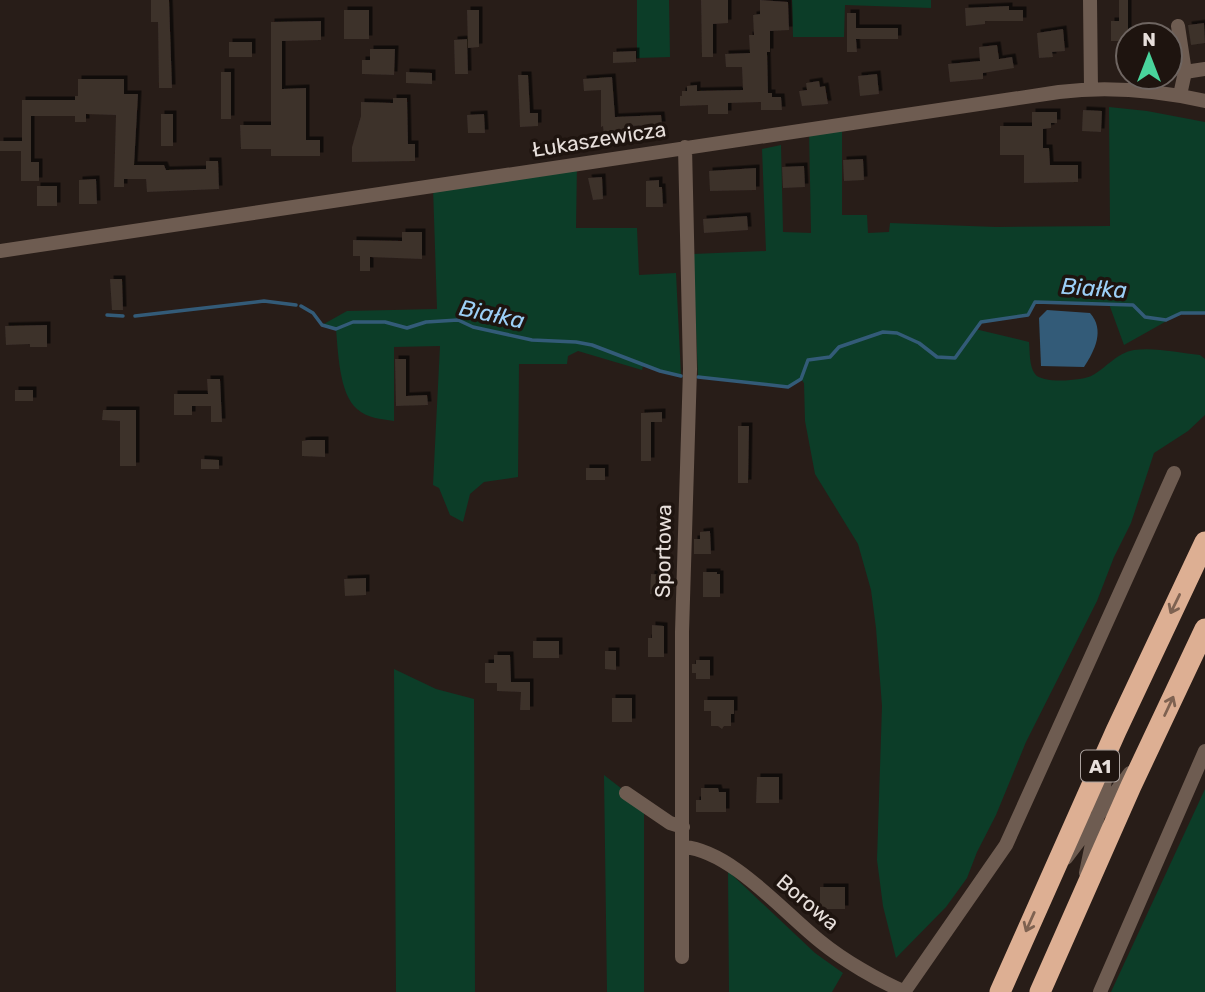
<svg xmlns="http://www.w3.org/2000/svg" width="1205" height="992" font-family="Rubik,sans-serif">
<defs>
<filter id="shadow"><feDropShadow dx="3.5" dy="-3.5" stdDeviation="0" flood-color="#0009"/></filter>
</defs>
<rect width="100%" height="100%" fill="#281d18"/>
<path fill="#0c3d28" d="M637,0H669L670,57L637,58Z
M792,0H931V8L845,5L844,37H793Z
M1109,107L1147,111L1205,122V313H1181L1124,345L1109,304L1035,302L1028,315L981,322L975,329L1029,342C1030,352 1029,366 1035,374C1042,384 1083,381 1093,375C1107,367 1117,353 1134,350C1155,347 1180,353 1200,355L1205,359V415L1188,431L1154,453L1131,523L1114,557L1097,601L1026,742L996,815L977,852L967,878L946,907L896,958L883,906L877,860L882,706L876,628L871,590L858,544L815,474L805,421L804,383L801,379L788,387L698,377L693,254L766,251L762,149L781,145L783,232L811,233L809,128L842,123V215H867L868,233L889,232L890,223L996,227L1110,226Z
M577,163L576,228H637L639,275L676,273L681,376L643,366L642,370L578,351L568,356L567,364H519L518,477L484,482L470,494L463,522L450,515L439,488L433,485L440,346L394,347V421C381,419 367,418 357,409C339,394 338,350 336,329L322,325L347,311L437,309L433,187Z
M394,669L436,689L474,699L475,992H396Z
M604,775L644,806V992H607Z
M1205,789V992H1111Z
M728,871L815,953L843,973L832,992H729Z"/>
<path fill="#335b78" d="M1047,310L1090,313C1105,330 1095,350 1084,367L1041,366L1039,318Z"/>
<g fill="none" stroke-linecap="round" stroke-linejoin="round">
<path stroke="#335b78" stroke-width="3.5" d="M301,306L313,313L322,325L336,329L353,322H385L407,328L426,322L458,320L473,327L532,340L576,342L592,345L660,371L681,376
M107,315L123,316
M135,316L264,301L296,305
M698,377L788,387L801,379L808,360L830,357L839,347L883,332L897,333L919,343L937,357L955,358L981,322L1028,315L1035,302L1133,305L1145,317L1166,320L1181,313H1205"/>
</g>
<path fill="#3c312b" filter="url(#shadow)" d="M151,0H169L172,88H159L158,22H151Z
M701,0H728V23L713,24V57H702Z
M760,0L788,2L789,30L770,31V52H767L768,93H772V97H781L782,110H761V102L728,103V114H708V105L680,106V96H682V91H687V86L697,85V91L743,90L742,67H726L725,54L750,53L749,35H754L753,15L760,14Z
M1119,0H1128V45H1119V41H1111V21H1119Z
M1009,6V10H1023V21H985V24L966,26L965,8Z
M344,10H369V39H344Z
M467,10H479V47L468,48Z
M847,13H856V28H898V39H856L857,52H847Z
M321,21V40L282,41V89L306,88V140H320V156H271V149H241L240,125H271V22Z
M1204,23L1205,43L1191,45L1188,25Z
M1063,29L1065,51L1052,52L1053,57L1039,58L1037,33Z
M467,39L468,74H455L454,40Z
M229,42H252V57H229Z
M997,45L999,59L1012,57L1014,68L983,73V79L950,82L948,64L980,61L979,47Z
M370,49H395L394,75L362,74V60H370Z
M636,51V62L613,63V52Z
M221,72H231V119H221Z
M406,72L432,73V84L406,83Z
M877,74L879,94L860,96L858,76Z
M518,75H528L530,113H538V126L520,127Z
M612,77L615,117L661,115L662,125L625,126L626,137L604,139L603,126L601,127V90L584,91L583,79Z
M78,79H124V94H138L134,165H164L166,170L206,169V161H218L219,189L147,192L146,179H124V187H114L116,115L86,114V122H75V116H31V162H39V181H21V151H0V141H22V100H75V96H78Z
M819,81L820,87L825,86L828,104L802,106L799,91L807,90L806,83Z
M393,98H407L408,144H415V161L352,162V147L361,116V102L393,103Z
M1083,110L1102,111L1101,132L1082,131Z
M1032,112H1057V123H1051V128L1043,129V148H1049L1050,165H1078V182L1024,183V155H1000V126H1032Z
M161,114H173V146H161Z
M484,114L485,133H468L467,115Z
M863,159L864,180L844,181L843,160Z
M804,166L805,187L783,188L782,167Z
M756,168V190L710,191L709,171Z
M602,177L603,199L593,200L588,178Z
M96,179L97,204H79V180Z
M659,180V187H662L663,207H646V181Z
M37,186H57V206H37Z
M747,216L748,230L704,233L703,219Z
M402,232H422V259L370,257V271H360V256H353V240L402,241Z
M110,279H122L123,310H112Z
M47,325V347H30V344L6,345L5,326Z
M395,359H406V396L427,395L428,405L396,406Z
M207,379H220L222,422H211V406H192V415H174V394H208Z
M15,390H33V401H15Z
M103,410H136V466H120V421L102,420Z
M662,412V422H651V461H641V413Z
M738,426H749L748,483H738Z
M308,440H325V457L302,456V441Z
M201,459L219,460V469H201Z
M586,468H605V480H586Z
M710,531L711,554H694V539H700V532Z
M703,572H717V574H720V597H703Z
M651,574L668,575L667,595L650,594Z
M366,578V595L345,596L344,579Z
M652,625L664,626V657H648V638H652Z
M533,641H559V658H533Z
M605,651H616V670L605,669Z
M494,655H510L511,682H530V710H520L521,692L497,691V683H485V663H494Z
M696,660H710V679H696V673H692V664H696Z
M612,698H632V722H612Z
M704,700H734V714H731V726H724L722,729L718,726H711V711H704Z
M757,777H779V803H756Z
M701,788H718L719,792H726V812H696V800H701Z
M820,887H845V909H820Z"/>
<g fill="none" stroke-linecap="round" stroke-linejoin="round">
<path stroke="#6e5c51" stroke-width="14" d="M1090,0L1091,89
M1178,26L1185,72
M1180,95L1185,72L1205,69
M0,251L1059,92C1109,86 1156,90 1205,101
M626,793L670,823L683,827
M684,847C732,851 784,913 821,942C843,960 879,981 905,992
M1066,858L1130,773
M1086,873L1108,766
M682,957V632L690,369L685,147
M904,992L1006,845L1174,473
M1100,992L1205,751"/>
<path stroke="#ddaf93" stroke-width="21" d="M1000,992L1116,731L1205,542
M1040,992L1131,786L1205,629"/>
</g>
<defs><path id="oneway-shaft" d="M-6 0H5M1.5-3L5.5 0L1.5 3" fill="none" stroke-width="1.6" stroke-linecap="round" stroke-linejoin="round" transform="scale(1.75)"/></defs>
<g stroke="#7e6251">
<use href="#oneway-shaft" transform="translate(1175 604) rotate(116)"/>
<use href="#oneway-shaft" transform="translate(1169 706) rotate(-65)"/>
<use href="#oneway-shaft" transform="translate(1030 922) rotate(114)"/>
</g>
<g text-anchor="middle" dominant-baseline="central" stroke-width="7" stroke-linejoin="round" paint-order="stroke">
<rect fill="#1e140f" stroke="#aba29e" stroke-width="2" x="1081" y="750.5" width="38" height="31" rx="5"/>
<g font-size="19" font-weight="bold" fill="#e7dfdb">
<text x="1100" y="766">A1</text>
</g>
<g font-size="21" fill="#e7dfdb" stroke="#1e140f">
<text transform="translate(599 139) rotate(-9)">Łukaszewicza</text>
<text transform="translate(663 551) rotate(-89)">Sportowa</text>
<text transform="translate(808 902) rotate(40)">Borowa</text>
</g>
<g font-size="23" font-style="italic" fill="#9ccff6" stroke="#1e140f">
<text transform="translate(1094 288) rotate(4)">Białka</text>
<text transform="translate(492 314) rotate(12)">Białka</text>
</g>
</g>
<g transform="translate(1149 56)"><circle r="33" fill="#1e140f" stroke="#6e6561" stroke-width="2"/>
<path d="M0-5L12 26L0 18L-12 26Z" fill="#49d49c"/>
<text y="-10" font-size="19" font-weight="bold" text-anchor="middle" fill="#e7dfdb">N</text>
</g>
</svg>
